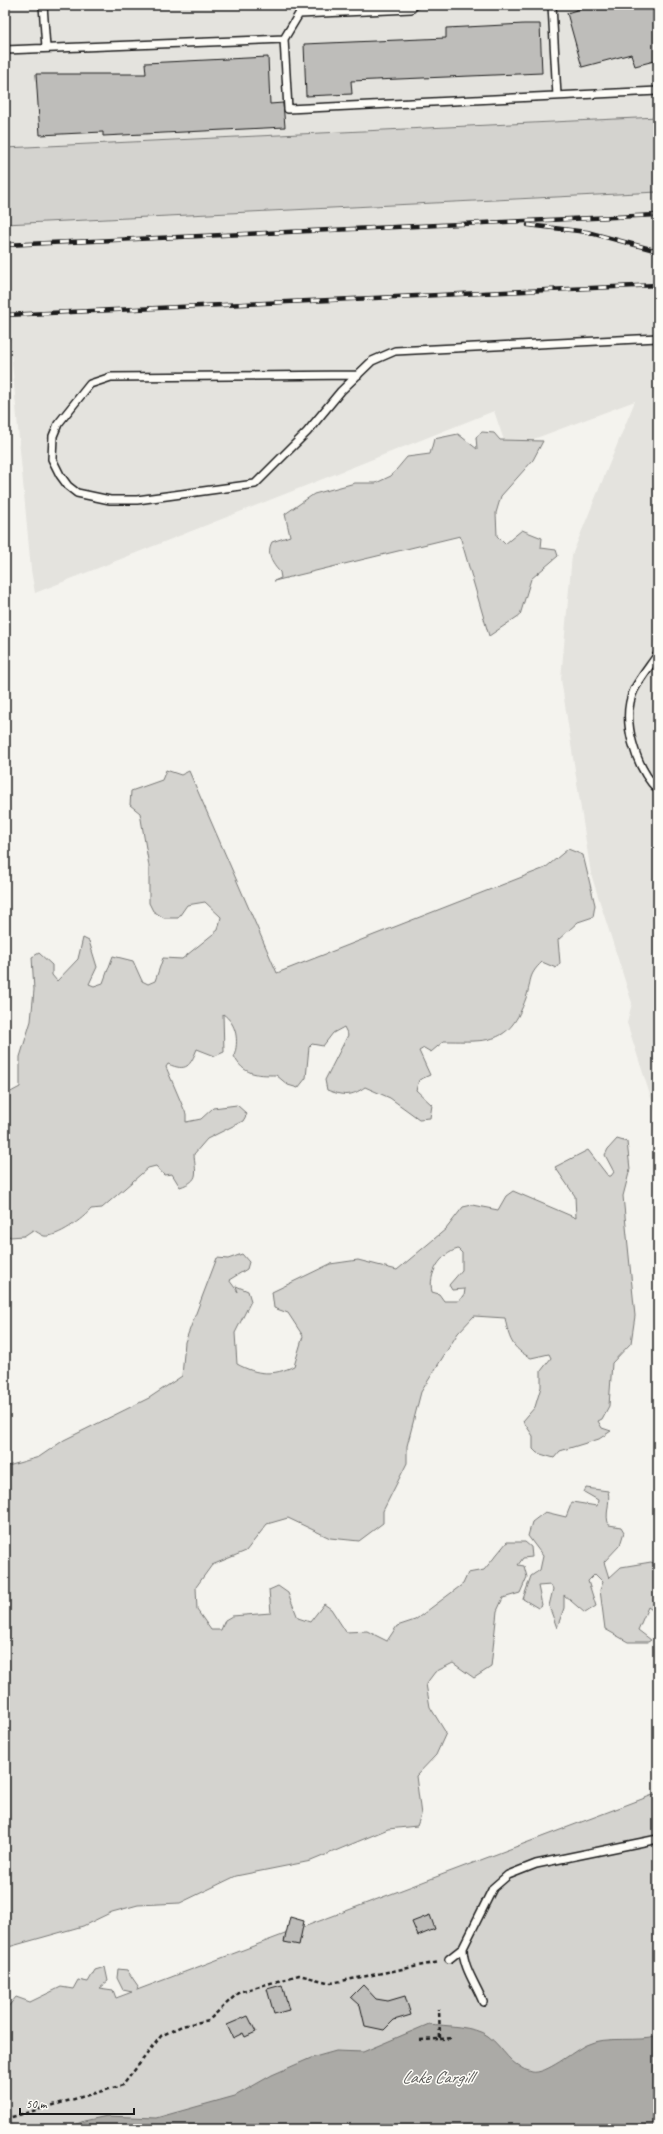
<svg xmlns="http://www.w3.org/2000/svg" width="663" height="2134" font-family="Caveat,sans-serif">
<rect width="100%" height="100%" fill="#f4f3ee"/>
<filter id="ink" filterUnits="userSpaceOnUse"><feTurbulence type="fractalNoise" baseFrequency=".025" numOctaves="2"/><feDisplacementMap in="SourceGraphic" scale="8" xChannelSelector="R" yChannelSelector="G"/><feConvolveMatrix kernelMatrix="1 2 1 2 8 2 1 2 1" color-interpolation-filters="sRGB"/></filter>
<g filter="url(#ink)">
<path fill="#e4e3de" d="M5,5H658V117L5,148Z
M658,192V1120L627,1023L632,1003L591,874L561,679L572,555L635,401L507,449L494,411L35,593L31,570L10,341H5V224Z"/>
<path fill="#d4d3cf" stroke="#787876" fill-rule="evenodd" d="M658,117V192L5,224V148Z
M482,432L494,433L500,440L543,441L533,460L501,496L496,513L497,536L505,544L522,530L542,538L541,548L556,550L558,556L531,579L520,615L489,636L460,536L274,581L281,578L280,572C272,564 266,553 272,542L290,536L285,514L314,494L355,483H376L391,476L407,457L430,454L434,439L458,434L477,449L476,437Z
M166,770L181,775L189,771L277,973L545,868L568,849L583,855L595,905L593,917L578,922L558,940L560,963L556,968L542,962C527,976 532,981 526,998C509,1046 488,1041 444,1041L431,1052L424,1048L419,1051L430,1075L419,1080L416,1090L432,1105L430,1118L419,1119L390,1098L365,1087C351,1097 343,1096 327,1090L325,1080L348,1035L344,1027L333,1033L323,1046L312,1044L309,1047L306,1078L298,1088L288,1085L276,1075C257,1075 243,1075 234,1056C239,1041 237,1024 223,1014L224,1052L215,1056L197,1049C190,1066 187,1072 168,1064L166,1067L186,1114V1122L201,1119L213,1108L237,1105L247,1114L243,1121L207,1139L194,1154C195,1173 201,1180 180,1187L172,1174L164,1175L156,1166L148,1168L102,1208L91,1209C84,1218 57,1238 44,1236C41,1235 36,1231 33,1230L24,1236L10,1237L5,1232V1095L20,1087V1057L31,1021L34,990L32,957L39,953L52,965V975L57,981L78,959L83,938L89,941L97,967L89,984L94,986L103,983L113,956L133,961L142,981L148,984L155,981L163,958L182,959L218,930L221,917L205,902L187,905L178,918H164L153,911L149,903V866L140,813L130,805L131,791L162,780Z
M617,1139L627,1142L630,1169L623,1196L635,1316L631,1343L612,1363L609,1406L602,1419L598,1421L602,1428L611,1431L599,1439L560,1451L554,1458L537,1453L533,1449V1436L523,1421L535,1407L541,1387V1371L551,1358L549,1354L531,1358C511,1348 509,1338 505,1318L474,1316L458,1333L421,1392L407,1446V1463L383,1511V1523L359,1541L330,1538L288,1518L267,1524L246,1551L212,1565L196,1587L197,1610L211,1630H221L225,1620L232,1616L271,1613L269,1590L278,1586L288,1593L298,1618L310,1622L324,1604L331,1609L346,1632L367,1631L387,1641L397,1626L415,1620L463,1584L468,1573L484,1570L507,1542H525L531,1547L532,1557L523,1558L518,1565L524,1566L527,1577L520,1593L503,1598L497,1611L491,1667L474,1678L453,1663L435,1672L426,1684L430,1707L446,1733L436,1755L416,1776L421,1815L417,1826L388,1829L311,1861L236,1876L180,1903L138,1905L112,1912L83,1926L5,1948V1463L8,1466L39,1457L64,1440L149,1398L182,1376L185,1342L217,1258L228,1259L242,1254L249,1262L247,1269L229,1280L238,1292L236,1286L248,1291L251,1301L235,1333L237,1364C257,1375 274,1376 294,1366L303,1336L288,1313L274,1308L272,1292L330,1264L358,1260L397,1270L446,1229L463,1207L472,1205L498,1210L506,1196L513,1191L576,1218L575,1196L555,1167L588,1150L608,1176H611L614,1172L605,1155L608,1149ZM458,1249L462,1253V1270L449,1285L452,1290L465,1289L464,1296L458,1301H444L439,1294L432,1292C428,1274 440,1254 458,1249Z
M586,1488L608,1491C611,1503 604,1515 609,1525L621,1527L624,1532L620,1545L604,1562L609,1578L621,1567L651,1562L658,1565V1614L648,1607L638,1630L651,1640L648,1642H628L605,1629L600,1590L603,1582L595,1574L588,1581L596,1606L585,1613L564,1595V1608L557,1628L549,1606L553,1589L551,1585L538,1586L542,1605L538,1608L523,1599L531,1576L540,1570L543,1556L528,1536L532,1522L545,1512L566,1517L572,1502L597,1506L598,1500L584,1492Z
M658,1793V2129H5V2005L7,2008L16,1997L30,2002L61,1987L73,1989L78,1980L88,1982L95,1970L105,1967L108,1981L99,1988L113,1990L116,1998L132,1992L123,1990L117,1978L118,1969L127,1970L138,1986L137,1990Z"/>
<path fill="#abaaa6" stroke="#72716f" d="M429,2024C445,2026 475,2026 488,2036C504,2048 510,2067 532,2072C546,2075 573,2051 586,2045C606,2035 640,2043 658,2036V2129H65L84,2121L107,2116L156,2118L235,2096L272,2075L311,2058L336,2051L363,2052Z"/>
<path fill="#bebdba" stroke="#1c1c1c" d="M592,5H658V60L635,66L631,54L582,67L567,13Z
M524,24H540L542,73L351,81L352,94L306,96L304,44L446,38V28Z
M268,57L270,104L283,103L285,127L103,136V132L40,135L36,74H146L145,63Z
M430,1915L435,1929L418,1936L412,1922Z
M290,1917L304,1921L299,1945L284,1942Z
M282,1985L289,2010L274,2014L267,1989Z
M363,1985L376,1999L388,2001L405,1996L411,2015L394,2020L384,2030L365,2026L360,2005L351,1997Z
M248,2016L256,2032L245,2037L243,2033L233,2038L227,2025Z"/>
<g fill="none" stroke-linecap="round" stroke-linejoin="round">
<defs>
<path id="lane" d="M43,5L46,48
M415,5L411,9L299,14L284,39L288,109L658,91
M552,5L557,96
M5,50L284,39
M358,375L111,377L90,384L58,424L53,436L52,459L60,475L68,486L77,493L110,500H137L255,484L307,432L341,391L372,361L395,351L658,338
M658,654C650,666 640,678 634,690C620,720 636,768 658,790
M463,1948C463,1968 476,1984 483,2002
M449,1959L463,1948L493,1888L508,1875L536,1864L658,1839"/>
</defs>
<use href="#lane" stroke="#1c1c1c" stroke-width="10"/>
<path stroke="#1c1c1c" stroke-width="2.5" stroke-dasharray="4 3" stroke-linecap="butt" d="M440,2039L454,2038
M420,2040L440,2039L439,2009
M5,2119L123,2085L161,2036L182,2026L209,2020L239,1992L299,1975L331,1983L439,1962"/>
<use href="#lane" stroke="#fdfcf7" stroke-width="7"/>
<defs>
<path id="rail" d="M528,225L587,232L658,251
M5,245L658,215
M5,315L658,285"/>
</defs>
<use href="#rail" stroke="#1c1c1c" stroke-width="4.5"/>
<use href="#rail" stroke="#fdfcf7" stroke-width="3" stroke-dasharray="9" stroke-linecap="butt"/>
</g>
</g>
<g text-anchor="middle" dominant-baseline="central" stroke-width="3" stroke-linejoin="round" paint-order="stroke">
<g font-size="18" font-style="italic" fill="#5c5c5a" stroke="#fdfcf7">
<text x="437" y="2077">Lake Cargill</text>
</g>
</g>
<rect width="663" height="2134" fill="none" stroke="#fdfcf7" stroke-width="20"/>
<rect x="10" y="10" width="643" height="2114" fill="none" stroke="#1c1c1c" stroke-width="1.5" filter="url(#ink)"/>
<path d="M20 2108v6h114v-6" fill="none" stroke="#1c1c1c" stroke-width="2"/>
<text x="26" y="2108" font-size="12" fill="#1c1c1c" stroke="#fdfcf7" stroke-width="3" paint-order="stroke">50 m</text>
</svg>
